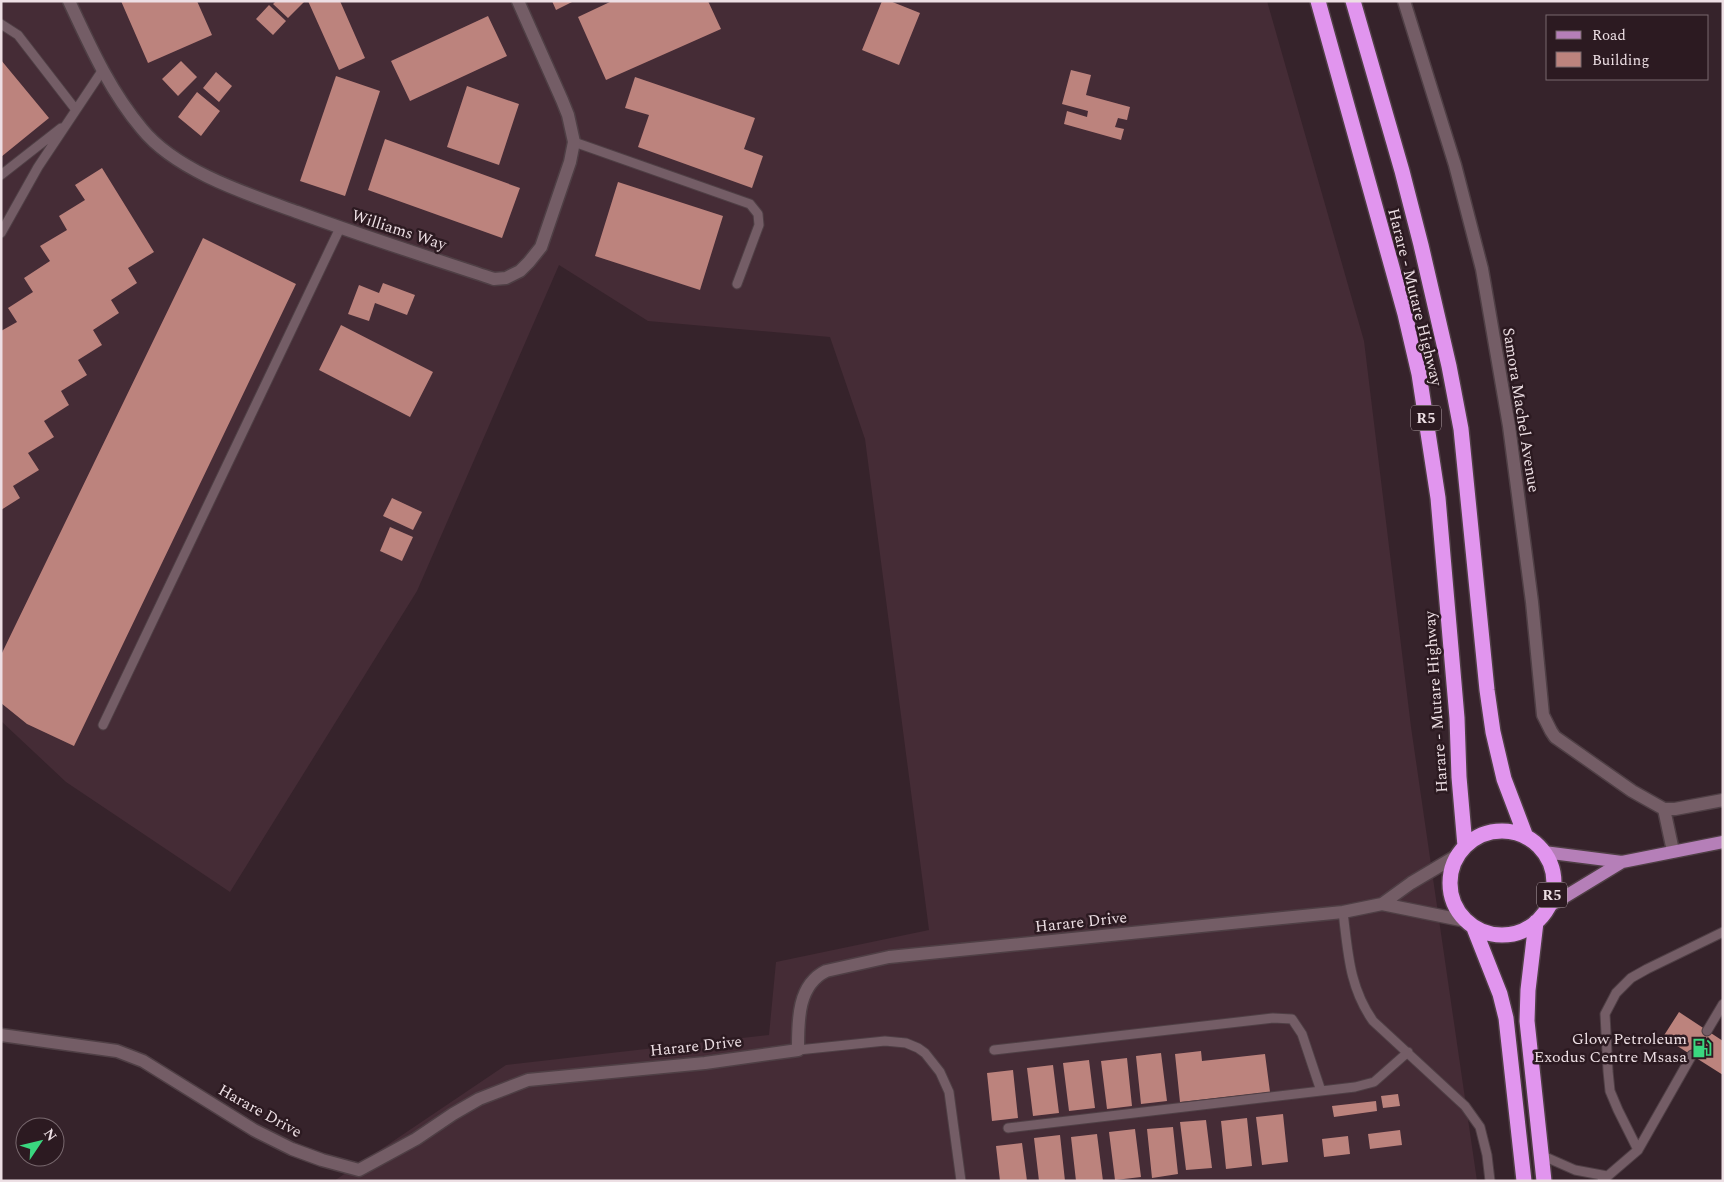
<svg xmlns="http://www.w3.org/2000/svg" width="1724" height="1182" font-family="Spectral,serif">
<rect width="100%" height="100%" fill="#36232b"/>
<path fill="#452c36" d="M1,1H1267L1364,341L1411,727L1477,1181H334L506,1065L769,1035L776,962L929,930L865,439L830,337L648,321L559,265L417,591L230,892L66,782L1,721Z"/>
<path fill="#bc837d" d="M121,1H197L212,35L148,63Z
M276,1H305L288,18L273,4Z
M308,1H340L365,58L339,70Z
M552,1H574L556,10Z
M612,1H708L721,29L606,80L578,17Z
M882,1H890L920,13L899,65L862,50Z
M269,5L286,21L273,35L256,19Z
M488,16L507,56L410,101L391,61Z
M1,60L49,118L1,157Z
M181,61L197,77L178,96L162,79Z
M1071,70L1091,75L1086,95L1130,107L1127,120L1118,118L1115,127L1124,129L1121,140L1064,124L1067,111L1087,117L1088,111L1062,104Z
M216,72L232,86L219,102L203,88Z
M336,76L380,91L345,196L300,181Z
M635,77L755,118L744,149L763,156L752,188L638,147L649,115L625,108Z
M467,86L519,104L499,165L447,147Z
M197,92L220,111L201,136L178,117Z
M385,139L520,188L502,238L368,190Z
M102,168L154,252L128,268L137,283L111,300L119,313L93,330L102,345L78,360L87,375L61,391L69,405L44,421L54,437L28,453L39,470L13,486L20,498L1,510V331L17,322L8,308L33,292L24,278L50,261L40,246L67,230L59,216L85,200L75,185Z
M618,182L723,216L700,290L595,256Z
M203,238L296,284L74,746L27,724L1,703V655Z
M383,283L415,295L407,315L375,303L369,321L348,314L359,285L379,293Z
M341,325L433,372L410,417L319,370Z
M392,498L422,512L413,530L383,516Z
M390,527L413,537L402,561L380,551Z
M1679,1012L1723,1041V1075L1663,1037Z
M1201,1051L1202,1061L1265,1054L1270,1092L1180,1102L1175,1054Z
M1161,1053L1167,1101L1141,1104L1136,1056Z
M1127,1058L1132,1106L1107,1109L1101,1061Z
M1089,1060L1095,1108L1069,1111L1063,1063Z
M1053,1065L1059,1113L1033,1116L1027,1068Z
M1013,1070L1018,1118L992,1121L987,1073Z
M1398,1094L1400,1106L1383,1108L1381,1096Z
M1376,1101L1377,1111L1334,1117L1332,1106Z
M1283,1114L1288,1162L1262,1165L1256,1117Z
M1247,1118L1252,1166L1226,1169L1221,1121Z
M1206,1120L1212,1168L1186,1170L1180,1122Z
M1173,1127L1178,1174L1152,1178L1147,1129Z
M1135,1129L1141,1177L1115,1180L1109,1132Z
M1400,1130L1402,1145L1370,1149L1368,1134Z
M1097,1134L1103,1181H1076L1071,1137Z
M1060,1135L1065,1181H1039L1034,1138Z
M1348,1136L1350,1154L1324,1157L1322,1139Z
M1022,1143L1027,1181H1000L996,1146Z"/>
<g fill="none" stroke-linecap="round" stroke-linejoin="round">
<defs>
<path id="lane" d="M1,24L18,35L76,110
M574,142L750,204L758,214L759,225L737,284
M1,175L61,128
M1,233L38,167L102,71
M103,725L340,228
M1343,912C1348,952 1349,987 1373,1021L1465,1106L1480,1127L1487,1155L1490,1181
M1707,1031L1723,1004
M798,1050L885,1041L906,1043L918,1048L925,1053L940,1072L949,1092L961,1181
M994,1050L1273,1018L1292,1019L1302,1034L1321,1091
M1008,1128L1355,1087L1374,1082L1408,1052
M1638,1150L1618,1110L1610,1091L1608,1071L1605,1014L1616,993L1631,978L1647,969L1723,932
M1541,1155L1575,1170L1607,1176
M1602,1181L1638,1150L1692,1055"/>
<path id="street" d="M69,1C90,46 110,91 142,129C176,171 247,194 297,212C362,236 428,257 494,279L506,278L520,271L529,262L541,247L570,162L574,142L568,115L562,100L518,1
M1404,1L1455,165L1482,269L1509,426L1532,602L1543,715L1551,731L1555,737L1632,791L1664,809H1675L1723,800
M1664,809L1673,851
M1382,904L1411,883L1458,855
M1,1035L117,1051L143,1061L254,1130L292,1149L322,1160L359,1170L416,1139L453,1114L479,1099L528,1080L705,1063L798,1050C798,1022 797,985 826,971L889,957L1343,912L1382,904L1466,921"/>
<path id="primary" d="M1544,852L1622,862
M1548,907L1622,862L1723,842"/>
<path id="highway" d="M1318,1L1405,314L1419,374L1438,498L1457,718L1459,777L1465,846
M1353,1L1402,171L1421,245L1449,366L1461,429L1487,690L1493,732L1504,779L1526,837
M1450 883a52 52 0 1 1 104 0a52 52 0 1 1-104 0Z
M1536,922L1528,990L1527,1021L1544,1181
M1474,928L1500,994L1506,1018L1524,1181"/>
</defs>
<use href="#lane" stroke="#4f3f45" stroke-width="11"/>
<use href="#street" stroke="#4f3f45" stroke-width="15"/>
<use href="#primary" stroke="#4f3f45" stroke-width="15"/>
<use href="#highway" stroke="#4f3f45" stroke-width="18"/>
<use href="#lane" stroke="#745d66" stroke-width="9"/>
<use href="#street" stroke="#745d66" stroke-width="12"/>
<use href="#primary" stroke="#b57fb8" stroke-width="12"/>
<use href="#highway" stroke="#e195ee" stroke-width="15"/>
</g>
<defs>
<symbol id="fuel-bare" viewBox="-9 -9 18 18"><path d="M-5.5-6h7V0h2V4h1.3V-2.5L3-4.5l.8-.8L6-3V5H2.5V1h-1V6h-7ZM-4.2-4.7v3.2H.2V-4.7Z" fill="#3ad77f" stroke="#2c1a21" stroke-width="2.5" paint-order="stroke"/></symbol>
</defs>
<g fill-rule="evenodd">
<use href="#fuel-bare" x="1688" y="1034" width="28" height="28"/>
</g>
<g text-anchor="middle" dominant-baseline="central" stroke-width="5" stroke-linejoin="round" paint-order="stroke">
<g fill="#2c1a21" stroke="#b3a4aa" stroke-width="1">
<rect x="1411" y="405.5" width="30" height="25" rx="4"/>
<rect x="1537" y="882.5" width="30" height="25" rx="4"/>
</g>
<g font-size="15" font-weight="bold" fill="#eddfe4">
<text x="1426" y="418">R5</text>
<text x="1552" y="895">R5</text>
</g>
<g font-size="16" fill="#eddfe4" stroke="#2c1a21">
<text transform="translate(399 230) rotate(18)">Williams Way</text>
<text transform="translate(1415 297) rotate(76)">Harare - Mutare Highway</text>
<text transform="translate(1521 410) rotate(81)">Samora Machel Avenue</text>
<text transform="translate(1436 702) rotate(-94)">Harare - Mutare Highway</text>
<text transform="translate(1081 922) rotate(-6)">Harare Drive</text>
<text transform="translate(696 1046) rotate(-6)">Harare Drive</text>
<text transform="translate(260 1111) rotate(29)">Harare Drive</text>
</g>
<g font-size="16" fill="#eddfe4" stroke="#2c1a21" text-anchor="end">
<text x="1687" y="1039">Glow Petroleum<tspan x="1687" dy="18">Exodus Centre Msasa</tspan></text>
</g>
</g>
<rect width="1724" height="1182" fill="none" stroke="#eddfe4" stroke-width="5"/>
<rect x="1546" y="15" width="162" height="65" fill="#2c1a21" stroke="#79696f"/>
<rect x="1556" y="31" width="25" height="8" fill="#b57fb8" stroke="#79696f"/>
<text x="1592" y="40" font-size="15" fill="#eddfe4">Road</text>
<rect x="1556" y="52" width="25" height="15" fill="#bc837d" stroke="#79696f"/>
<text x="1592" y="65" font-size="15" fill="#eddfe4">Building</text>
<g transform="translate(40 1142) rotate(55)"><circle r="24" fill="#2c1a21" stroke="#79696f"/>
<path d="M0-4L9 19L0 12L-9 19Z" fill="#3ad77f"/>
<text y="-8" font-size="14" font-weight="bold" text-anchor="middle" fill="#eddfe4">N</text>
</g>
</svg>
